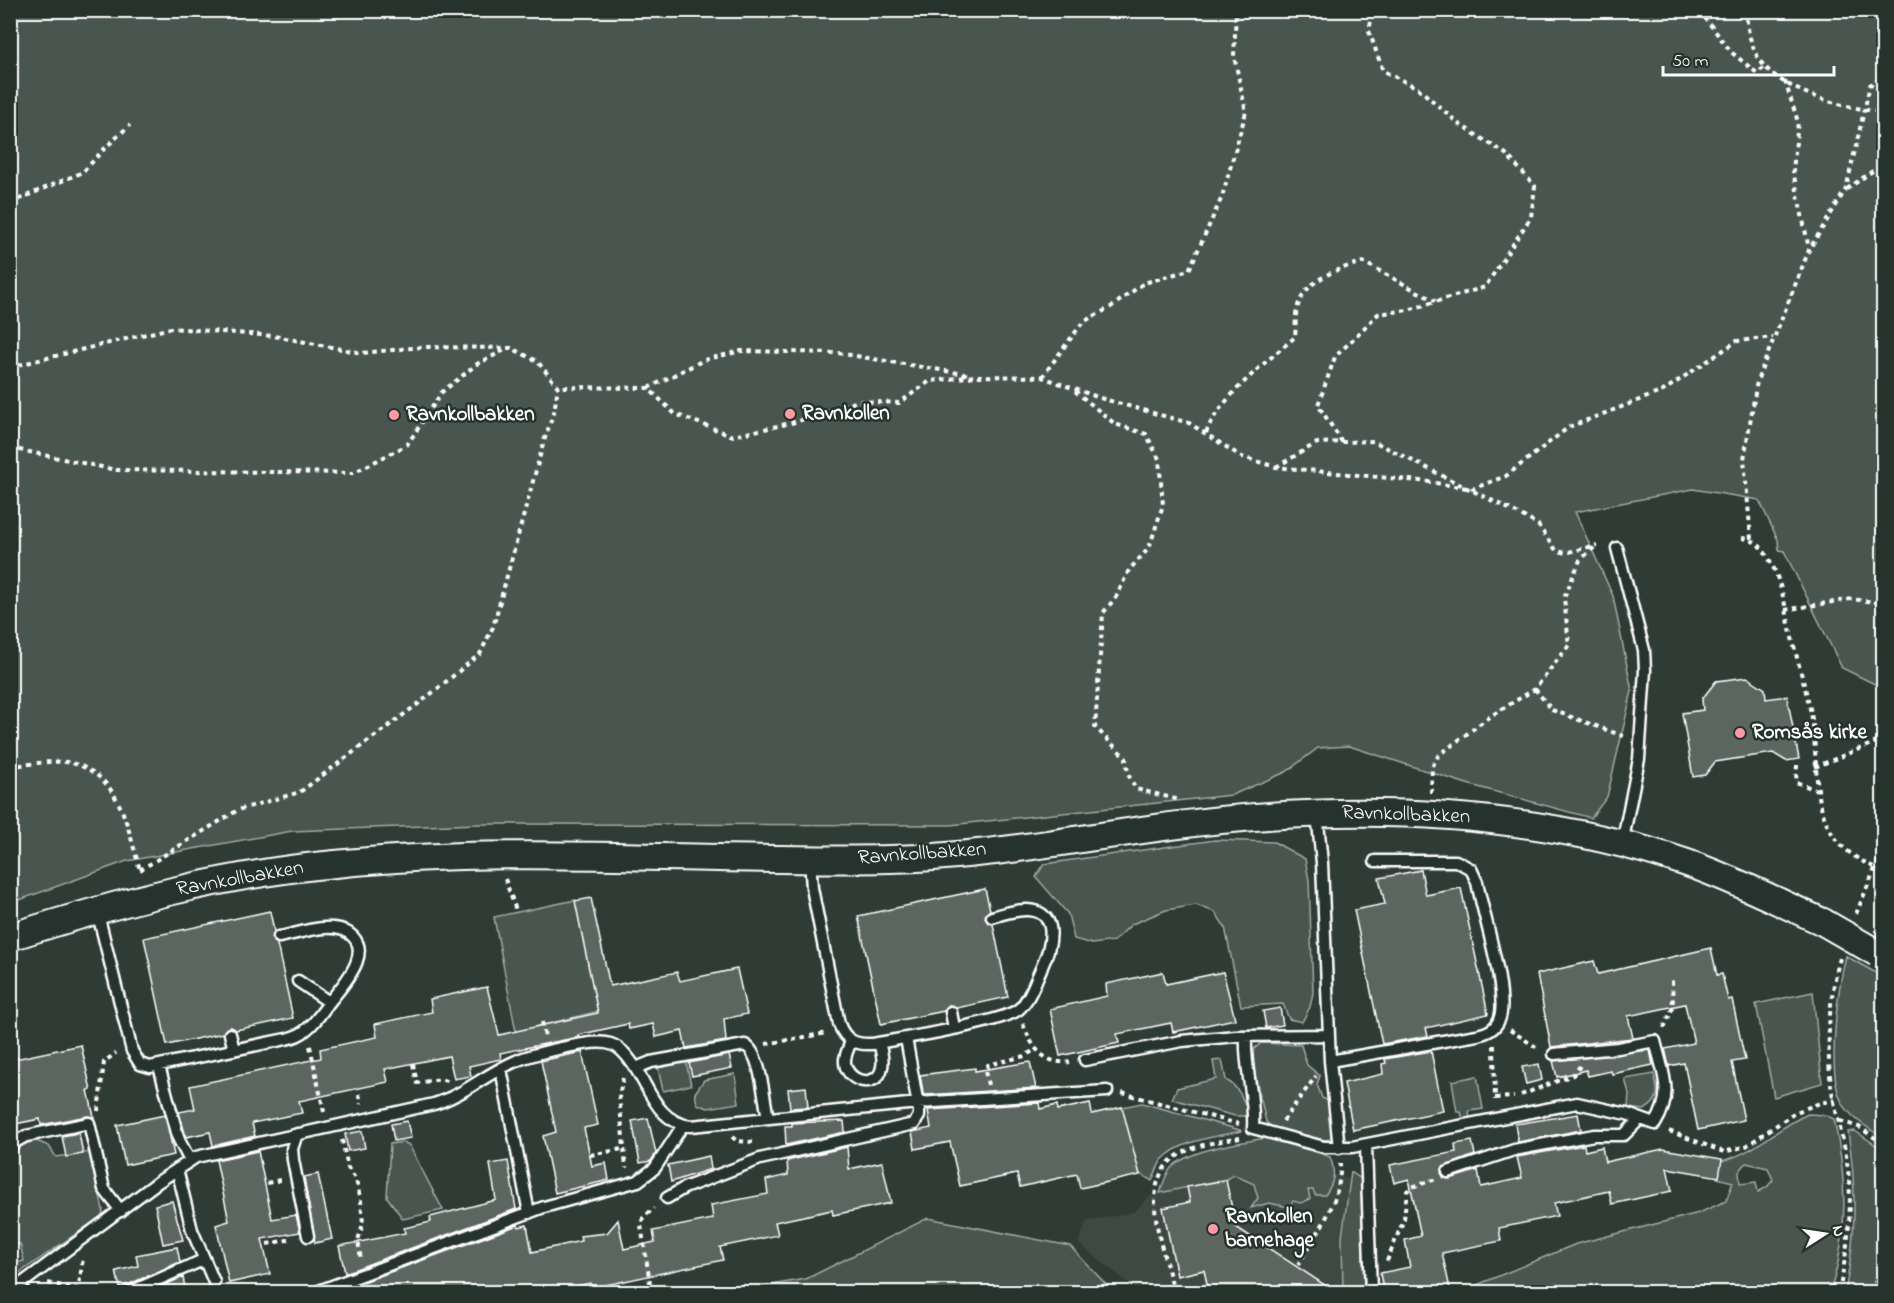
<svg xmlns="http://www.w3.org/2000/svg" width="1894" height="1303" font-family="'Indie Flower',sans-serif">
<rect width="100%" height="100%" fill="#2f3b35"/>
<filter id="ink" filterUnits="userSpaceOnUse"><feTurbulence type="fractalNoise" baseFrequency=".0167" numOctaves="2"/><feDisplacementMap in="SourceGraphic" scale="12" xChannelSelector="R" yChannelSelector="G"/><feConvolveMatrix kernelMatrix="1 2 1 2 8 2 1 2 1" color-interpolation-filters="sRGB"/></filter>
<g filter="url(#ink)">
<path fill="#3c4842" d="M1262,1159H1287L1349,1179L1341,1238L1343,1292H1139L1078,1243L1087,1221L1134,1212L1149,1196L1186,1186Z"/>
<path fill="#4a544f" stroke="#a4aaa7" stroke-width="1.5" fill-rule="evenodd" d="M11,10L1883,11V688L1842,668L1784,551L1779,550L1778,540L1759,500L1693,489L1575,512L1613,596L1632,691L1607,797L1591,818L1467,784L1349,746L1318,748L1286,772L1232,795L950,825L478,824L292,831L127,861L11,903Z
M1215,840L1274,842L1305,859L1309,880L1313,993L1310,1007L1302,1022L1289,1019L1283,1004L1241,1006L1225,927L1215,912L1196,905L1166,910L1132,924L1114,941L1092,944L1074,939L1068,914L1036,877L1044,864Z
M576,900L599,1011L516,1032L494,917Z
M1846,956L1883,977V1138C1869,1128 1850,1118 1842,1102C1826,1074 1838,987 1846,956Z
M1813,992L1822,1083L1774,1097L1756,1004Z
M1261,1043L1301,1045L1307,1065L1320,1076L1317,1084L1322,1098L1331,1102L1333,1134L1330,1139C1319,1143 1274,1131 1266,1122L1251,1057L1253,1050Z
M1222,1060L1226,1080C1239,1087 1243,1099 1248,1112L1245,1116H1235L1172,1099L1177,1088L1216,1079L1213,1061Z
M686,1062L691,1085L663,1091L658,1068Z
M735,1074L739,1103L708,1108L697,1104L695,1093L704,1080Z
M1654,1074C1658,1090 1661,1101 1644,1110L1628,1108L1629,1093L1625,1079Z
M1477,1076L1483,1109L1469,1111L1470,1119L1463,1120L1461,1112H1457L1452,1081Z
M1142,1103L1240,1130L1241,1131C1217,1137 1180,1140 1162,1160C1158,1165 1155,1174 1152,1181L1137,1172L1122,1107Z
M1808,1114L1825,1115L1834,1119C1847,1177 1849,1235 1830,1292H1460L1576,1244L1699,1213L1726,1201L1733,1182L1717,1178L1721,1161C1754,1154 1777,1127 1808,1114ZM1746,1163L1768,1168L1773,1180L1767,1187L1758,1192L1756,1182L1740,1184L1739,1172Z
M1855,1131L1883,1150V1292H1845C1856,1235 1857,1190 1848,1132Z
M1266,1138L1315,1151L1330,1157C1336,1172 1334,1183 1325,1195H1315L1313,1190H1308L1310,1199L1301,1203L1293,1201L1288,1207L1269,1203L1251,1208L1258,1198L1254,1184L1234,1175L1226,1179L1160,1193C1163,1185 1165,1174 1172,1167C1191,1149 1240,1143 1266,1138Z
M36,1141L49,1146L56,1157L91,1152L103,1210L102,1216L16,1275L11,1270V1264L24,1261L20,1244L11,1246L10,1157L24,1144Z
M403,1142L409,1145L443,1210L403,1219L387,1197L390,1144Z
M1351,1172L1361,1179L1364,1292H1343L1342,1237Z
M928,1218L1070,1246L1113,1292H730L806,1279Z"/>
<path fill="#5b6661" stroke="#fff" stroke-width="1.5" d="M1747,677L1765,689L1766,699L1787,696L1799,759L1786,761L1773,753L1715,762L1705,775L1693,777L1682,713L1703,710L1702,699L1716,681Z
M1421,870L1426,895L1461,888L1488,1014L1426,1028L1428,1036L1382,1044L1354,910L1385,904L1379,878Z
M985,889L990,910L985,918L993,924L1008,997L957,1008L949,1005L944,1011L881,1024L858,916Z
M591,898L610,986L677,972L680,981L737,969L747,1014L724,1019L726,1041L686,1048L682,1031L656,1037L653,1024L629,1029L628,1024L578,1035L579,1037L500,1053L501,1059L469,1066L471,1076L454,1079L449,1056L385,1069L388,1082L299,1101L302,1113L252,1123L255,1136L213,1146L210,1132L186,1137L179,1112L195,1109L190,1086L321,1058L320,1049L377,1037L375,1024L432,1012L430,999L487,987L499,1035L598,1013L575,901Z
M270,911L274,931L272,939L277,944L293,1018L236,1030L229,1027L223,1033L167,1045L144,938Z
M1711,948L1717,975L1722,974L1728,1000L1732,999L1745,1060L1732,1062L1744,1120L1698,1130L1684,1063L1669,1066L1665,1049L1694,1043L1685,1004L1628,1016L1633,1038L1551,1047L1537,974L1594,961L1598,974Z
M1163,972L1166,984L1223,972L1235,1019L1173,1032L1171,1023L1117,1034L1119,1043L1060,1056L1050,1009L1107,996L1106,984Z
M1280,1008L1283,1025L1266,1028L1263,1011Z
M81,1045L91,1090H88L94,1117L87,1116L41,1125L40,1119L10,1125V1060Z
M1650,1050L1653,1065L1612,1074L1611,1071L1588,1076L1586,1070L1557,1077L1553,1061Z
M1431,1051L1443,1111L1353,1130L1344,1083L1383,1074L1382,1064L1386,1063L1385,1059Z
M582,1052L598,1125L584,1128L592,1166L606,1163L609,1180L555,1193L543,1136L556,1132L541,1061Z
M729,1055L732,1068L692,1076L689,1063Z
M1030,1062L1036,1088L925,1095L923,1092L920,1075L975,1068V1071Z
M1539,1064L1542,1080L1526,1084L1522,1067Z
M806,1087L808,1107L790,1108L788,1089Z
M1039,1103L1040,1109L1057,1105L1058,1110L1090,1103L1092,1114L1122,1107L1140,1175L1080,1188L1077,1174L1020,1187L1017,1174L960,1186L950,1142L915,1149L912,1132L931,1128L928,1110Z
M1578,1114L1581,1130L1518,1142L1515,1124Z
M165,1115L174,1155L125,1165L117,1125Z
M648,1118L656,1153L651,1161L640,1163L632,1121Z
M407,1121L411,1138L394,1141L391,1124Z
M844,1121L845,1132L786,1145L785,1126H792V1123Z
M362,1131L365,1148L348,1151L345,1134Z
M79,1133L83,1154L66,1157L62,1136Z
M1472,1141L1475,1155L1443,1167L1441,1171L1444,1178L1450,1179L1478,1170L1481,1187L1522,1178L1517,1157L1584,1145L1585,1151L1602,1147L1605,1162L1663,1149L1722,1159L1719,1177L1667,1168L1672,1191L1612,1204L1609,1191L1554,1203L1557,1216L1499,1228L1501,1241L1442,1253L1451,1293H1407L1405,1286L1383,1290L1380,1273L1410,1267L1405,1240L1421,1236L1409,1179L1394,1183L1390,1165L1456,1152L1455,1144Z
M847,1147L849,1169L882,1162L891,1203L833,1215L832,1210L775,1222L778,1235L720,1247L723,1260L592,1288L590,1283L544,1293H348L347,1288L518,1225L519,1227L527,1225L532,1252L581,1241L580,1236L607,1233L618,1220L624,1249L655,1242L653,1231L713,1219L711,1205L768,1194L766,1180L788,1175L787,1161Z
M258,1151L272,1219L296,1215L300,1232L262,1239L270,1274L229,1283L216,1225L229,1221L216,1160Z
M709,1156L711,1169L671,1182L668,1165Z
M508,1161L516,1209L345,1273L339,1246L405,1233L404,1228L431,1222L430,1217L496,1200L490,1164Z
M318,1174L332,1239L315,1243L304,1177Z
M1226,1180L1236,1227L1337,1293H1209L1204,1270L1177,1276L1163,1208L1190,1202L1187,1187Z
M172,1201L183,1240L163,1244L155,1205Z
M177,1247L180,1262L120,1288L116,1271L138,1266L136,1255Z
M183,1277L186,1293H158V1288Z"/>
<g fill="none" stroke-linecap="round" stroke-linejoin="round">
<defs>
<path id="service" d="M1617,548L1644,650L1645,670L1639,759L1622,844
M1317,813L1322,863L1330,1061L1339,1148
M810,859L812,888L839,1024C845,1040 855,1045 872,1044C899,1039 1003,1023 1019,1009C1030,999 1035,982 1041,969C1050,950 1062,912 1028,910C1016,909 1003,914 992,917
M97,910L132,1051L140,1064L150,1067L286,1039C294,1037 301,1035 307,1029C317,1021 323,1010 331,1000C344,984 379,946 343,930C326,923 297,934 279,937
M298,981L329,1002
M951,1012L954,1028
M230,1034L234,1050
M1246,1036C1244,1067 1255,1097 1253,1128L1324,1147H1352L1577,1103L1627,1114L1655,1124C1674,1093 1663,1074 1655,1041L1618,1048L1554,1054
M851,1041C849,1047 846,1053 845,1059C843,1082 878,1091 882,1067C884,1059 881,1050 879,1043
M1085,1060L1182,1041L1236,1036L1328,1035
M1330,1061L1477,1035C1486,1033 1495,1030 1499,1020C1510,997 1482,911 1477,882L1471,869L1456,861H1375
M159,1066L179,1140L190,1161
M636,1068L651,1062L745,1045C761,1053 764,1100 768,1118
M501,1069L529,1213
M297,1134L292,1149L293,1160L308,1236
M10,1145L26,1136L89,1123L104,1189L121,1211
M1366,1146L1371,1292
M177,1169L192,1230L214,1282
M1448,1172L1514,1150L1594,1135H1624L1640,1119
M667,1198L684,1188L760,1159L914,1124L919,1116V1111L906,1038
M10,1285L13,1290L158,1182L196,1157L434,1104C464,1095 487,1073 516,1061C531,1054 590,1040 606,1043C612,1044 618,1047 622,1051C648,1075 651,1122 691,1126L918,1103L1107,1091
M130,1292L203,1260
M316,1292L544,1207L638,1181L655,1168L683,1125"/>
<path id="tertiary" d="M10,937C116,903 224,874 335,864C520,845 705,863 890,859C999,857 1112,831 1221,820C1378,804 1536,812 1687,863C1734,879 1778,902 1823,922"/>
</defs>
<use href="#service" stroke="#fff" stroke-width="15"/>
<use href="#tertiary" stroke="#fff" stroke-width="30"/>
<path stroke="#fff" stroke-width="4" stroke-dasharray="4.5 4.5" stroke-linecap="butt" d="M1699,10L1731,52L1757,73L1765,67
M1746,10C1747,28 1750,44 1759,59C1780,92 1847,109 1884,112
M1785,81L1798,122L1793,171L1809,249
M1847,189L1884,163
M10,203L83,172L106,147L130,125
M10,367L171,328L274,336L362,353L422,347L511,348L537,361L558,387L648,388L675,414L733,436L795,422L858,401L899,403L930,381L976,376L1042,377L1100,398L1189,423L1242,457L1276,467L1430,482L1472,489L1506,476L1569,427L1663,391L1737,341L1773,337
M1042,377L1083,322L1111,307L1144,283L1189,270L1222,197L1246,112L1234,56L1236,10
M648,388L704,360L741,351L838,353L970,375
M1075,391L1115,424L1146,434L1159,459L1163,505L1149,548L1129,570L1116,597L1103,613L1095,727L1126,758L1128,774L1136,789L1180,800
M1206,433C1218,400 1268,360 1295,337C1296,328 1295,317 1297,309C1305,279 1337,269 1363,262L1435,301
M1342,442L1318,405L1335,357L1378,314L1408,310L1485,287L1531,217L1535,186L1506,154L1459,124L1418,88L1383,71L1369,31L1373,10
M10,448L116,470L353,473L407,445L442,392L477,364L507,349
M1276,467L1317,443L1373,441L1519,514L1538,525L1556,550L1565,553L1597,545
M1742,538C1751,539 1758,543 1764,551C1782,576 1786,613 1793,642C1799,666 1806,690 1811,713C1822,775 1803,836 1874,867
M1751,539L1744,459L1757,381L1809,250L1846,189L1870,85L1884,75
M1785,610L1851,599L1884,603
M1535,689L1552,710L1626,737
M1797,765L1796,782L1816,790
M10,766C27,765 56,759 71,763C121,775 127,827 140,870
M1815,767L1884,739
M1431,793L1432,767L1438,756L1489,717L1535,689L1569,645L1564,598L1580,560L1596,546
M140,870L238,810L300,792L426,698L480,654L493,627L544,441L554,412L558,387
M505,879L517,913
M1856,914L1884,847
M542,1022L545,1037
M1023,1024C1032,1047 1043,1065 1070,1062
M1664,1028L1673,1007L1672,980
M1510,1030L1539,1049
M766,1044L827,1033
M1494,1045L1495,1100
M310,1046L324,1112
M413,1064L417,1083L441,1079L448,1082
M623,1078L619,1096L626,1168
M988,1085L985,1071L988,1065L1025,1056L1036,1049
M1122,1093L1239,1124
M359,1094L361,1104
M1521,1095L1573,1075L1580,1066
M1495,1098L1514,1097
M98,1111L104,1062L116,1053
M1283,1121L1316,1076
M1840,1121L1859,1127L1884,1144
M1669,1131L1724,1152L1746,1146L1796,1112L1820,1103L1835,1100
M732,1137L737,1141L753,1142
M342,1140L348,1168L356,1180L361,1201L363,1224L358,1240L361,1260
M590,1155L622,1149
M267,1183L280,1180
M267,1244L292,1239
M1387,1261L1404,1219L1407,1191L1412,1187L1436,1179
M1298,1265C1316,1234 1342,1202 1340,1164
M48,1283L78,1289
M610,1291L612,1292
M78,1292L83,1258
M635,1292L646,1289L650,1283L641,1225L643,1218L654,1208
M1174,1292C1165,1252 1132,1179 1182,1153C1200,1144 1221,1141 1240,1138
M1839,1292C1847,1252 1853,1211 1848,1170C1845,1141 1835,1113 1831,1085C1826,1044 1829,997 1840,958
M1872,1292L1876,1281L1884,1273"/>
<use href="#service" stroke="#26332d" stroke-width="10"/>
<use href="#tertiary" stroke="#26332d" stroke-width="26"/>
<defs>
<path id="tertiary-bridge" d="M1823,922L1877,953"/>
</defs>
<use href="#tertiary-bridge" stroke="#fff" stroke-width="30" stroke-linecap="butt"/>
<use href="#tertiary-bridge" stroke="#26332d" stroke-width="26"/>
</g>
</g>
<g fill="#ff9aa2" stroke="#26332d" stroke-width="2">
<circle cx="790" cy="414" r="6"/>
<circle cx="394" cy="415" r="6"/>
<circle cx="1740" cy="733" r="6"/>
<circle cx="1213" cy="1229" r="6"/>
</g>
<g text-anchor="middle" dominant-baseline="central" stroke-width="5" stroke-linejoin="round" paint-order="stroke">
<g font-size="21" font-weight="bold" fill="#fff" stroke="#26332d" text-anchor="start">
<text x="802" y="414">Ravnkollen</text>
<text x="406" y="415">Ravnkollbakken</text>
<text x="1752" y="733">Romsås kirke</text>
<text x="1225" y="1217">Ravnkollen<tspan x="1225" dy="24">barnehage</tspan></text>
</g>
<g font-size="21" fill="#fff" stroke="#26332d">
<text transform="translate(1406 815) rotate(2)">Ravnkollbakken</text>
<text transform="translate(922 854) rotate(-4)">Ravnkollbakken</text>
<text transform="translate(240 879) rotate(-10)">Ravnkollbakken</text>
</g>
</g>
<rect width="1894" height="1303" fill="none" stroke="#26332d" stroke-width="36"/>
<rect x="18" y="18" width="1858" height="1267" fill="none" stroke="#fff" stroke-width="2" filter="url(#ink)"/>
<g transform="translate(1825 1234) rotate(78)" stroke="#26332d" stroke-width="4.5" paint-order="stroke">
<path d="M0-4.5L10 22L0 15L-10 22Z" fill="#ffffff"/>
<text y="-9" font-size="16" font-weight="bold" text-anchor="middle" fill="#ffffff">N</text>
</g>
<path d="M1663 66v9h171v-9" fill="none" stroke="#ffffff" stroke-width="3"/>
<text x="1672" y="66" font-size="18" fill="#ffffff" stroke="#26332d" stroke-width="4.5" paint-order="stroke">50 m</text>
</svg>
